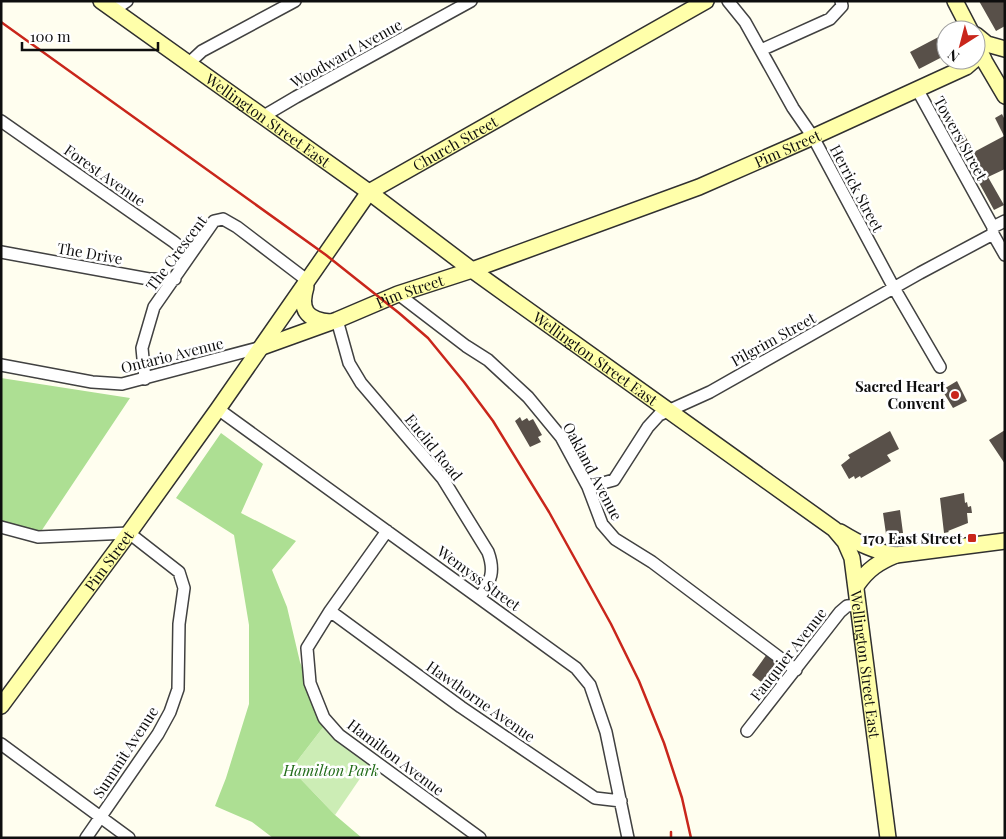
<svg xmlns="http://www.w3.org/2000/svg" width="1006" height="839" font-family="'Playfair Display',serif">
<rect width="100%" height="100%" fill="#fffeef"/>
<path fill="#ccedb5" d="M324,726L370,764L335,815L291,769Z"/>
<path fill="#addf93" d="M1,378L130,398L40,533L1,523Z
M221,433L263,464L241,513L296,541L272,570L287,607L300,662L324,726L291,769L335,815L362,838H273L252,822L215,806L226,778L249,704V625L234,535L176,498Z"/>
<path fill="#585049" d="M979,1H1005V26L996,31Z
M946,33V55L919,69L910,52Z
M1002,114L1005,120V169L988,177L1004,205L994,210L955,139L964,134L974,152L1004,136L995,118Z
M957,381L967,401L953,408L942,390Z
M520,417L522,421L527,418L529,421L533,419L542,435L538,437L541,442L530,447L515,421Z
M1005,430L1004,440L1005,464L989,440Z
M890,431L899,449L887,455L891,461L861,478L860,476L855,479L854,476L849,479L841,465L850,458L848,455Z
M964,493L965,503L967,502L968,507L971,506L972,513H967L968,523L948,531L949,532L944,533L940,498Z
M900,510L903,533L886,534L883,513Z
M767,654L780,662L764,684L752,675Z"/>
<g fill="none" stroke-linecap="round" stroke-linejoin="round">
<defs>
<path id="street" d="M728,1L745,22L793,108L813,137L894,288L940,367
M114,10L127,1
M761,50L830,19L842,6L841,1
M188,64L202,51L295,1
M917,89L993,227V234L1005,255
M262,117L296,97L471,1
M1,121L174,242L189,255
M993,227L1005,221
M1,252L149,279H175
M398,294L466,346L488,360L528,397L561,437L588,487L602,524L615,539L652,562L796,670
M337,320L349,363L361,383L443,479L488,552C495,571 491,581 480,597
M1,365L92,382L122,384L262,347
M145,379L142,348L154,307L214,221L223,219L237,227L308,281
M218,409L576,668L590,685L606,732L628,838
M588,487L614,480L648,427L659,415L710,392L920,273L993,234
M1,527L38,537L129,533L179,572L184,588L179,624L178,689L170,712L158,734L86,838
M387,531L330,611L307,648L310,683L324,718L339,735L480,838
M330,611L461,707L595,798L621,801
M747,731L840,612L847,606L859,605
M1,744L129,838"/>
<g id="secondary">
<path id="s1" d="M101,1L369,192L472,270L834,529L845,542L852,558L888,838"/>
<path d="M955,1L970,30"/>
<path d="M976,35L987,44L1005,49"/>
<path d="M976,43L985,62L1005,96"/>
<path d="M306,287C299,310 307,320 330,322"/>
<path id="s2" d="M262,347L337,320L398,294L472,270L699,187L813,137L966,67L974,60"/>
<path d="M840,532C858,543 875,552 896,555L1005,541"/>
<path d="M857,585C868,569 879,562 896,555"/>
<path id="s3" d="M1,706L129,533L218,409L369,192L706,1"/>
</g>
</defs>
<use href="#street" stroke="#414141" stroke-width="14"/>
<use href="#secondary" stroke="#303030" stroke-width="18"/>
<use href="#street" stroke="#fff" stroke-width="11"/>
<use href="#secondary" stroke="#ffa" stroke-width="15"/>
<path stroke="#c9261b" stroke-width="2.5" d="M1,22L326,255L399,313L428,338L464,382L493,421L549,512L611,624L639,681L664,743L682,798L691,838
M671,832V838"/>
</g>
<g fill="#c9261b" stroke="#fff" stroke-width="2">
<circle cx="955" cy="395" r="5"/>
<rect x="967" y="533" width="10" height="10" rx="2.5"/>
</g>
<g text-anchor="middle" dominant-baseline="central" stroke-width="5" stroke-linejoin="round" paint-order="stroke">
<g font-size="15" fill="#0e0e0e" stroke="#fff">
<text transform="translate(346 53) rotate(-29)">Woodward Avenue</text>
<text stroke="none"><textPath href="#s1" startOffset="205">Wellington Street East</textPath></text>
<text transform="translate(961 138) rotate(61)">Towers Street</text>
<text stroke="none"><textPath href="#s3" startOffset="731">Church Street</textPath></text>
<text stroke="none"><textPath href="#s2" startOffset="562">Pim Street</textPath></text>
<text transform="translate(105 175) rotate(35)">Forest Avenue</text>
<text transform="translate(857 188) rotate(62)">Herrick Street</text>
<text transform="translate(90 253) rotate(10)">The Drive</text>
<text transform="translate(176 253) rotate(-53)">The Crescent</text>
<text stroke="none"><textPath href="#s2" startOffset="158">Pim Street</textPath></text>
<text transform="translate(773 339) rotate(-29)">Pilgrim Street</text>
<text transform="translate(172 355) rotate(-14)">Ontario Avenue</text>
<text stroke="none"><textPath href="#s1" startOffset="610">Wellington Street East</textPath></text>
<text transform="translate(434 447) rotate(51)">Euclid Road</text>
<text transform="translate(593 471) rotate(62)">Oakland Avenue</text>
<text stroke="none"><textPath href="#s3" startOffset="181">Pim Street</textPath></text>
<text transform="translate(479 578) rotate(36)">Wemyss Street</text>
<text transform="translate(788 654) rotate(-52)">Fauquier Avenue</text>
<text stroke="none"><textPath href="#s1" startOffset="1045">Wellington Street East</textPath></text>
<text transform="translate(481 701) rotate(35)">Hawthorne Avenue</text>
<text transform="translate(125 752) rotate(-57)">Summit Avenue</text>
<text transform="translate(396 757) rotate(37)">Hamilton Avenue</text>
</g>
<g font-size="15" font-weight="bold" fill="#0e0e0e" stroke="#fff" text-anchor="end">
<text x="945" y="386">Sacred Heart<tspan x="945" dy="17">Convent</tspan></text>
<text x="962" y="538">170 East Street</text>
</g>
<g font-size="15" font-style="italic" fill="#216b19" stroke="#fff">
<text x="331" y="770">Hamilton Park</text>
</g>
</g>
<rect width="1006" height="839" fill="none" stroke="#0e0e0e" stroke-width="5"/>
<g transform="translate(961 45) rotate(216)"><circle r="24" fill="#ffffff" stroke="#9f9f9f"/>
<path d="M0-4L9 19L0 12L-9 19Z" fill="#c9261b"/>
<text y="-8" font-size="14" font-weight="bold" text-anchor="middle" fill="#0e0e0e">N</text>
</g>
<path d="M22 42v8h136v-8" fill="none" stroke="#0e0e0e" stroke-width="2.5"/>
<text x="30" y="42" font-size="15" fill="#0e0e0e" stroke="#ffffff" stroke-width="4" paint-order="stroke">100 m</text>
</svg>
